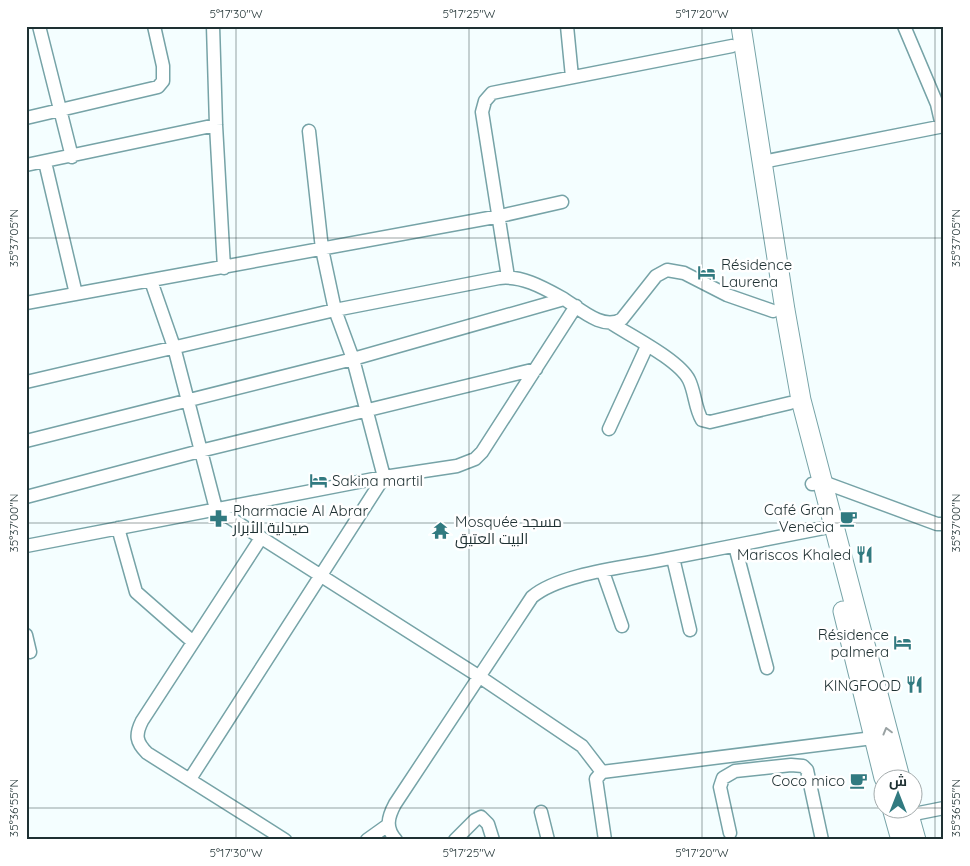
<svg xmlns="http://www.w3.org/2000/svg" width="970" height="866" font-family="Quicksand,Cairo,sans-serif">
<rect width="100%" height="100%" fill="#f4feff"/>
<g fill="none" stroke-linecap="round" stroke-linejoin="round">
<defs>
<path id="street" d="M39,26L72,157
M213,26L216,125L224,268
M567,26L572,77
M904,26L937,104L942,126
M26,118L158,87L163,81V66L154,26
M45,162L76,294
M762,162L944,126
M26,165L216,125
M508,277L482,112L485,101L492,93L732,46
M151,281L174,347L216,509L480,677L582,746L602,772
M26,303L500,216L562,202
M611,323C631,336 679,360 689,380C695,392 695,409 702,420L710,422L790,403
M26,382L335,310L499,278C522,275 544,288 564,299
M609,429L647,346
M26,441L353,359L564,299C580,309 603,331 622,319L656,276L667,270L684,273L727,295L773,311
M812,484L823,482L937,524H944
M26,497L200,451L536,369
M118,528L136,592L193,642
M261,538L142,721C135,735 136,742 147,753L285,840
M26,546L384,477L457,466L475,459L482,452L576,306
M735,546L767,668
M673,558L690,630
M603,572L622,626
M26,635L30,652
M190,779L384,477L353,359L335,310L322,249L309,131
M541,812L548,840
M909,815L944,808
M730,833L720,787L723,778L735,771L791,765L803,766L807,770L822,840
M367,840L388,825
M396,840C385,828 388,817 395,804L532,597C560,573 629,567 666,559C719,549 771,538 824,528
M455,840L475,820L481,817L488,824L493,840
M605,840L596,779L602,772L873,738"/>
<path id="secondary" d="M741,26L785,310L801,400L900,778
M843,611L884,778
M892,808L901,840
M907,808L916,840"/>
</defs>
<use href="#street" stroke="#76a3a7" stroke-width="15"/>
<use href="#secondary" stroke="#76a3a7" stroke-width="21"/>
<use href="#street" stroke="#fff" stroke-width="12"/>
<use href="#secondary" stroke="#fff" stroke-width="19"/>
</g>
<defs><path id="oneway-chevron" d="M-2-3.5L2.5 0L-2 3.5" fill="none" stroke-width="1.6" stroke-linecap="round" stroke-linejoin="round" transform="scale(1.25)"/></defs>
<use stroke="#9aa2a3" href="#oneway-chevron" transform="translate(887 731) rotate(-105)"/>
<path fill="none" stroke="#1e3032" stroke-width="1" stroke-opacity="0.45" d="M236,26V840M469,26V840M702,26V840M935,26V840M26,238H944M26,523H944M26,808H882M912,808H944"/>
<defs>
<symbol id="hotel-bare" viewBox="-9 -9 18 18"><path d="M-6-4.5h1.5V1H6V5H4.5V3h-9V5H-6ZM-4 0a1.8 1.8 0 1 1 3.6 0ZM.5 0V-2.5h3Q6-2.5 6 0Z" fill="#317a80" stroke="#fff" stroke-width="2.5" paint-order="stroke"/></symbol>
<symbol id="cafe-bare" viewBox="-9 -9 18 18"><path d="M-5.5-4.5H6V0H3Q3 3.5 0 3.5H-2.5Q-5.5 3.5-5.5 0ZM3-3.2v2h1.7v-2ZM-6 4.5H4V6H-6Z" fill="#317a80" stroke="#fff" stroke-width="2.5" paint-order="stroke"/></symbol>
<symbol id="pharmacy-bare" viewBox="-9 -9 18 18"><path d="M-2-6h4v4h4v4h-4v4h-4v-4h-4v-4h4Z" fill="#317a80" stroke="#fff" stroke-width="2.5" paint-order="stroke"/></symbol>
<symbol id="temple-bare" viewBox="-9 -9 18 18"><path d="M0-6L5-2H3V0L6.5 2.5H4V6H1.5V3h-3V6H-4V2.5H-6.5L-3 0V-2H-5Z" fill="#317a80" stroke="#fff" stroke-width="2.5" paint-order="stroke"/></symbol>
<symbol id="restaurant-bare" viewBox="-9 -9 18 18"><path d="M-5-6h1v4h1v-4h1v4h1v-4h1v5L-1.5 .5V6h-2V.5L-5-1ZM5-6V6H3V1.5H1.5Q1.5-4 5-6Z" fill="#317a80" stroke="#fff" stroke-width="2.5" paint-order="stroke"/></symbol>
</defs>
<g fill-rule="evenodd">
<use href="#hotel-bare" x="694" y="260" width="25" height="25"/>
<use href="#hotel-bare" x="306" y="468" width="25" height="25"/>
<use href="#cafe-bare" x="836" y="506" width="25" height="25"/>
<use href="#pharmacy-bare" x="206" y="506" width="25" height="25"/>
<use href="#temple-bare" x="428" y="518" width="25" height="25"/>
<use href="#restaurant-bare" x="852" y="542" width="25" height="25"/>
<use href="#hotel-bare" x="890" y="630" width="25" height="25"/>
<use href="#restaurant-bare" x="902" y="672" width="25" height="25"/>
<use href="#cafe-bare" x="846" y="768" width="25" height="25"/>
</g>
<g text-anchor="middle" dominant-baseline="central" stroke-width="5" stroke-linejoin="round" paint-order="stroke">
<g font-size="15" fill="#1e3032" stroke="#fff" text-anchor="end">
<text x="721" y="264" text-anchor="start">Résidence<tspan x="721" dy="17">Laurena</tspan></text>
<text x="332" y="480" text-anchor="start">Sakina martil</text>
<text x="834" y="509">Café Gran<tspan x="834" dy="17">Venecia</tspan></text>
<text x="233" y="510" text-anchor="start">Pharmacie Al Abrar<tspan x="233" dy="17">صيدلية الأبرار</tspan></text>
<text x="455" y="521" text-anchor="start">Mosquée مسجد<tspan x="455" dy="17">البيت العتيق</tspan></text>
<text x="851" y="554">Mariscos Khaled</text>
<text x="889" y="634">Résidence<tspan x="889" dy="17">palmera</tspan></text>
<text x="901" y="685">KINGFOOD</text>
<text x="845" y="780">Coco mico</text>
</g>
</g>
<rect width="970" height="866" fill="none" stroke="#ffffff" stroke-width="55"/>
<g transform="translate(898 794)"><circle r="24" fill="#ffffff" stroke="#a5acad"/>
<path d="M0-4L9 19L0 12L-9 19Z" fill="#317a80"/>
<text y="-8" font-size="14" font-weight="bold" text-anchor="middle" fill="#1e3032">ش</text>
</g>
<rect x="28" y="28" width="914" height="810" fill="none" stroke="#1e3032" stroke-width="2"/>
<g font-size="12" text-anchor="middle" fill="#1e3032">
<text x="236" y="18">5°17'30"W</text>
<text x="469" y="18">5°17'25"W</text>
<text x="702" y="18">5°17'20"W</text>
<text transform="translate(14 238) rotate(-90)" y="4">35°37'05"N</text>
<text transform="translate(956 238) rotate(-90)" y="4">35°37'05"N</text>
<text transform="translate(14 523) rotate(-90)" y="4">35°37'00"N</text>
<text transform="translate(956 523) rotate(-90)" y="4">35°37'00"N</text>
<text transform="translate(14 808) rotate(-90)" y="4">35°36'55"N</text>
<text transform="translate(956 808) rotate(-90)" y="4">35°36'55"N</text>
<text x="236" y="857">5°17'30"W</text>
<text x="469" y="857">5°17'25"W</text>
<text x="702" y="857">5°17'20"W</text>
</g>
</svg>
